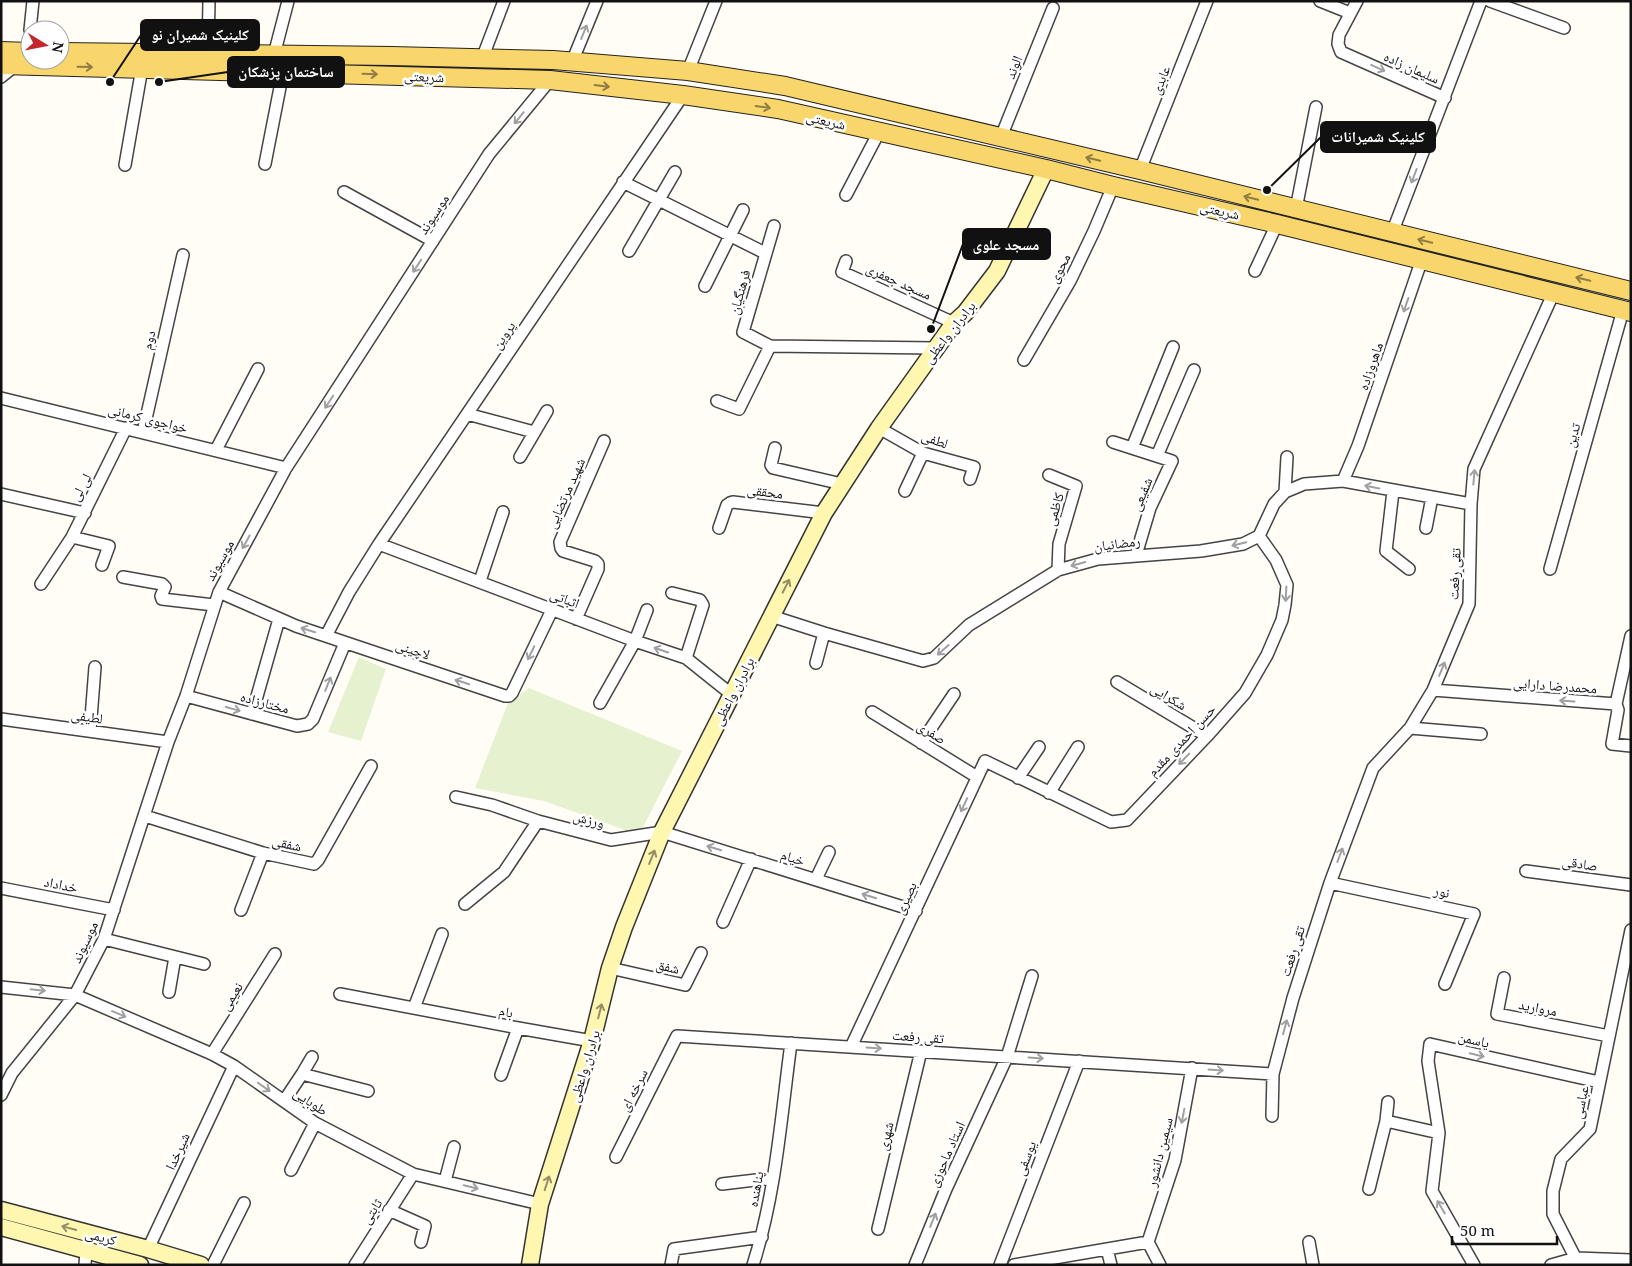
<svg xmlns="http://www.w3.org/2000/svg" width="1632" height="1266" font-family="'Noto Serif','Noto Naskh Arabic',serif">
<rect width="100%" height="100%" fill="#fffdf5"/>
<path fill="#e6f2cf" d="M359,657L386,669L361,741L328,732Z
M529,688L682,751L639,835L544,801L475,788L508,703Z"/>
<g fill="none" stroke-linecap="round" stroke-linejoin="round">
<defs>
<path id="street" d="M1320,1L1350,13
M1357,1L1339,35L1338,44L1341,52L1445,98
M1490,1L1564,28
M30,30L33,1
M208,54L209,1
M274,55L288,1
M482,59L504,1
M572,62L597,1
M688,71L716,1
M1,77L16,65
M1001,137L1053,8
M265,164L283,72
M125,165L142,68
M1140,170L1207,1
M623,182L765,253
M344,192L433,241
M846,195L879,132
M1296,209L1316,107
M774,226L743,332L770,346L935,348
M1392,233L1481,1
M629,251L675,172
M846,261L842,272L954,323
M1255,271L1277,224
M705,286L743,210
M1024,360L1070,281L1094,231L1113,186
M1,398L286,468
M717,401L739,409L770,346
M467,414L534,432
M879,428L923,453L974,467L970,479
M143,432L183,255
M1113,442L1172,461L1150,508L1136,555
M775,448L771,465L773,468L842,484
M1132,448L1173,347
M216,450L258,369
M1157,456L1194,370
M520,457L547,411
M1049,475L1076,486L1059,544L1058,570
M1343,481L1358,446L1422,259
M905,491L923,453
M1393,491L1386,551L1409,569
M1285,492L1287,457
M1,494L85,513
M719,528L727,505L730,503L733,502L824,513
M1426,528L1432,497
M72,537L109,546L102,565
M379,544L635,641L686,658L731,694
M1550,569L1623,310
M123,577L162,584L165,587L161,596L162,599L214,605
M480,581L503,512
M41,584L72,537L126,428
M219,592L296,626L505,696H509L512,693L552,610
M672,593L700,600L703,605L686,658
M771,616L824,633L923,661L934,658L969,625L1058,570L1098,559L1201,551L1243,544L1259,536L1274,504L1285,492L1304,484L1343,481L1471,504
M576,619L598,569V564L595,561L563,551L561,548L560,542L604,441
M326,636L349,592L379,544L683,95
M1631,636L1616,704L1618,710L1612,744L1631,746
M816,663L824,633
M1117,682L1207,736
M1433,690L1616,704
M186,696L297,726L308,724L313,719L345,643
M600,703L635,641L647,610
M872,712L977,777
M252,714L279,619
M1,719L168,742
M1410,728L1481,734
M90,731L95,667
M921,743L954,694
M1018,778L1039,747
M1049,793L1078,747
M456,797L492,805L538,821L611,840L662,832L916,911
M145,816L263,853L314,864L318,860L371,766
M1526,871L1631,885
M816,879L829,852
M1330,883L1474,914L1445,984
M1,888L114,910
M465,904L504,872L538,821
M241,910L263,853
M723,922L751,859
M104,939L204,964
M610,968L685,985L701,953
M1504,978L1497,1014L1609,1036
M1,987L75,995L212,1054L234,1066L315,1123L413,1174L540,1204
M169,992L175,957
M340,994L518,1028L592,1041
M414,1008L442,934
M851,1047L985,761L1111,822L1127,820L1207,736L1245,693L1267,655L1282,620L1285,605L1287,585L1276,560L1259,536
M212,1054L275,954
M302,1074L312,1057
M501,1075L518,1028
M1,1095L12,1073L75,995L104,939L168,742L186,696L219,592L286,468L489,154L550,80
M284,1101L302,1074L368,1091
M1272,1116L1273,1074L1293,998L1330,883L1373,768L1410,728L1433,690L1469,604L1471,504L1474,469L1554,292
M1386,1121L1439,1133
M616,1157L677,1036L1273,1074
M291,1170L315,1123
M445,1181L454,1147
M722,1184L773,1178
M1369,1189L1386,1121L1388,1102
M389,1210L425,1226L421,1242
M878,1229L921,1051
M1309,1242L1313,1265
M148,1249L234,1066
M1107,1249L1111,1265
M85,1265L86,1250
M213,1265L244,1203
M355,1265L413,1174
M671,1265L674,1249L762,1237
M753,1265C776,1193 781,1117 791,1043
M915,1265L946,1189L1007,1057L1032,976
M1000,1265L1079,1061
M1014,1265L1148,1242
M1160,1265L1148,1242L1175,1160L1192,1068
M1474,1265L1432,1191L1439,1133L1428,1061L1430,1044L1599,1082
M1551,1265L1576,1258L1631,1260
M1579,1265L1553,1214V1191L1561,1159L1590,1129L1631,930"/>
<path id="secondary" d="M1,1210L148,1249L201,1265
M1,1227L140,1265
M530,1265L540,1204L592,1041L610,968L624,927L662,832L824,513L879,428L954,323L965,313L997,271L1046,169"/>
<path id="primary" d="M1,51L30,52
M60,52L392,56L553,60L688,71L785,86L1140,170L1631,291
M1,65L550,80L683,95L778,109L1046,169L1113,186L1277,224L1631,312"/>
</defs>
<use href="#street" stroke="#444" stroke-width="14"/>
<use href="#secondary" stroke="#333" stroke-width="19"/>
<use href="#primary" stroke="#222" stroke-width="20"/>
<use href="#street" stroke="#fff" stroke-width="11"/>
<use href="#secondary" stroke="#fff6b0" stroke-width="16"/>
<use href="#primary" stroke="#f9d66b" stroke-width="18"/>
</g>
<defs><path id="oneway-shaft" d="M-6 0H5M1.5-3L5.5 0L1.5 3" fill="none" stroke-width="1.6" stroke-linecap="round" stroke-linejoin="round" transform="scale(1.25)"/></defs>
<g stroke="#a0a0a0">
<use href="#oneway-shaft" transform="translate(584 32) rotate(-68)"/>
<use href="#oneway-shaft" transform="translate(1378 68) rotate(24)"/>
<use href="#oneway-shaft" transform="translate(519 118) rotate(129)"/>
<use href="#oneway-shaft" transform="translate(1414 176) rotate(111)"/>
<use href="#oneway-shaft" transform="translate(417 266) rotate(123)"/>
<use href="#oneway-shaft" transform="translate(1406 305) rotate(109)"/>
<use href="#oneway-shaft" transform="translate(329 402) rotate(123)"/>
<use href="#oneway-shaft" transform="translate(1474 477) rotate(-85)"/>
<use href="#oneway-shaft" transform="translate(1372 487) rotate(-169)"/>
<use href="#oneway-shaft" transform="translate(246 542) rotate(119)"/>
<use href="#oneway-shaft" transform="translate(1239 544) rotate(166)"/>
<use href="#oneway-shaft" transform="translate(1078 564) rotate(164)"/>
<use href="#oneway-shaft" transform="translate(1286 594) rotate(93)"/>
<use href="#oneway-shaft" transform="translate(308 630) rotate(-163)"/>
<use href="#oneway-shaft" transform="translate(661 650) rotate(-161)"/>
<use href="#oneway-shaft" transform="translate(943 650) rotate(138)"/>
<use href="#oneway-shaft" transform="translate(531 653) rotate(116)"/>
<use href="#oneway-shaft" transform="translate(1442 669) rotate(-67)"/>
<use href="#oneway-shaft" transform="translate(462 682) rotate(-162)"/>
<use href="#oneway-shaft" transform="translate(328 684) rotate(-68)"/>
<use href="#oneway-shaft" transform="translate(1567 701) rotate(-176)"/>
<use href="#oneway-shaft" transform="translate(233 709) rotate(15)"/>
<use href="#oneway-shaft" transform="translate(1184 759) rotate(134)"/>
<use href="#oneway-shaft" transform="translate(964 805) rotate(115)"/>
<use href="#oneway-shaft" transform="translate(714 848) rotate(-163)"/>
<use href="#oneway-shaft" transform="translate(1340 855) rotate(-69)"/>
<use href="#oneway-shaft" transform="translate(869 896) rotate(-163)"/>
<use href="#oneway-shaft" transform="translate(38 990) rotate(6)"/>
<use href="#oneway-shaft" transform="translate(119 1014) rotate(23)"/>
<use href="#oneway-shaft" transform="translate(1285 1027) rotate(-75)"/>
<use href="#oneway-shaft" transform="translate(874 1048) rotate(4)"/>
<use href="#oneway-shaft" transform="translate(1477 1055) rotate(13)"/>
<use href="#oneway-shaft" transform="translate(1036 1058) rotate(4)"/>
<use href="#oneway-shaft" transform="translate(1216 1070) rotate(4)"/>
<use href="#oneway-shaft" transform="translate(264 1087) rotate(35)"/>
<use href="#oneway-shaft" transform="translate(1183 1116) rotate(101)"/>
<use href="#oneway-shaft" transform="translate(471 1187) rotate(13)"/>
<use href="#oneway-shaft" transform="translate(1441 1207) rotate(-120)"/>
<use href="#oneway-shaft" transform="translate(933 1220) rotate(-68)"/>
</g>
<g stroke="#917d42">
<use href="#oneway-shaft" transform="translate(85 67) rotate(1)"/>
<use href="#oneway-shaft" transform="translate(370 74) rotate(2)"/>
<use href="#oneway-shaft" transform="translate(602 86) rotate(7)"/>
<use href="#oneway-shaft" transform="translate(763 107) rotate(8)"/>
<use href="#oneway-shaft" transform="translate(1093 159) rotate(-167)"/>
<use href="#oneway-shaft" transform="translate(1251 198) rotate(-166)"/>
<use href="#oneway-shaft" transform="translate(1425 241) rotate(-166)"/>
<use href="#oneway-shaft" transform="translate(1583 279) rotate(-166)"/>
</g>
<g stroke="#948f68">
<use href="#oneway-shaft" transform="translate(786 586) rotate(-63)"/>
<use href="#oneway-shaft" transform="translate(652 857) rotate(-68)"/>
<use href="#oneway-shaft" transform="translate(600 1011) rotate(-76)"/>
<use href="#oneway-shaft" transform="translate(547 1183) rotate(-72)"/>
<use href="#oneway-shaft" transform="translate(69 1228) rotate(-165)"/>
</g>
<g text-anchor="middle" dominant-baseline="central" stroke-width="5" stroke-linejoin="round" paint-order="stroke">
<g font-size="14" fill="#111" stroke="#fff">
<text transform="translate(1013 67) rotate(-68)">الوند</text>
<text transform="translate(1412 67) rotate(24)">سلیمان زاده</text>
<text transform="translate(424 76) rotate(2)">شریعتی</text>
<text transform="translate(1160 80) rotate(-68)">عابدی</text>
<text transform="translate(826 120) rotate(13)">شریعتی</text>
<text transform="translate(1220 210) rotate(13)">شریعتی</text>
<text transform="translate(433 214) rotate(-57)">موسیوند</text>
<text transform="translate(1059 268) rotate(-62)">محوی</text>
<text transform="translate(899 281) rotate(24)">مسجد جعفری</text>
<text transform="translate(739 292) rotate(-74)">فرهنگیان</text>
<text transform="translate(949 332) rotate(-52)">برادران واعظی</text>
<text transform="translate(503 335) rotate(-56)">پروین</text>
<text transform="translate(148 340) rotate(-77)">دوم</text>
<text transform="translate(1370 366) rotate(-71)">ماهروزاده</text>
<text transform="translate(148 418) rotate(14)">خواجوی کرمانی</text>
<text transform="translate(1572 435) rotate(-74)">تدین</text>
<text transform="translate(935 439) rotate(20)">لطفی</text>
<text transform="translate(80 487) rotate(-62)">لی لی</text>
<text transform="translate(765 491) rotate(7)">محققی</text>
<text transform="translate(565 493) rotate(-66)">شهید مرتضایی</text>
<text transform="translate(1141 494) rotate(-67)">شفیعی</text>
<text transform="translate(1054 509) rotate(-73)">کاظمی</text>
<text transform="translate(1117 543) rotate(-7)">رمضانیان</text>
<text transform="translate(219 560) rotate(-61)">موسیوند</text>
<text transform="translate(1454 574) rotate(-87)">تقی رفعت</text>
<text transform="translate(565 598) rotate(21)">اثباتی</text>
<text transform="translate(413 649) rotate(18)">لاچینی</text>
<text transform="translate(1555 685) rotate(4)">محمدرضا دارایی</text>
<text transform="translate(733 691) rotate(-63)">برادران واعظی</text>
<text transform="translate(1169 696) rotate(31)">شکرایی</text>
<text transform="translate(265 702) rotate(15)">مختارزاده</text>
<text transform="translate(87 716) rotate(8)">لطیفی</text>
<text transform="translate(932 732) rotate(32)">صفری</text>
<text transform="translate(1181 740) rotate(-47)">حسن احمدی مقدم</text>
<text transform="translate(589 819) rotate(15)">ورزش</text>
<text transform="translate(287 843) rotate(13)">شفقی</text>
<text transform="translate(793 857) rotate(17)">خیام</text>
<text transform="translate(1580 863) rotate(8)">صادقی</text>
<text transform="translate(61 884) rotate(11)">خداداد</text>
<text transform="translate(1442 891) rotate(12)">نور</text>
<text transform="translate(905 898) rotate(-65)">بصیری</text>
<text transform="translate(84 942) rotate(-65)">موسیوند</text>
<text transform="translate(1292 951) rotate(-72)">تقی رفعت</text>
<text transform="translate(668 966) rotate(13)">شفق</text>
<text transform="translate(231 996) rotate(-58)">نعیمی</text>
<text transform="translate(1538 1007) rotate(11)">مروارید</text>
<text transform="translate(506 1011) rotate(11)">بام</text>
<text transform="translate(918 1036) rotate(4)">تقی رفعت</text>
<text transform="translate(1474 1039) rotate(13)">یاسمن</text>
<text transform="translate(584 1066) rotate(-73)">برادران واعظی</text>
<text transform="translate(633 1090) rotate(-63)">سرخه ای</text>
<text transform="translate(311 1101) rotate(34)">طوبایی</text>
<text transform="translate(1580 1102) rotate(-78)">عباسی</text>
<text transform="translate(885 1136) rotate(-76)">شهری</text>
<text transform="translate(177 1151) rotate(-65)">شیرخدا</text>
<text transform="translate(1159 1152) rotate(-76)">سیمین دانشور</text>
<text transform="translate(946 1154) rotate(-66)">استاد ماحوزی</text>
<text transform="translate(1025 1158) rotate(-69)">یوسفی</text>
<text transform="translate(755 1189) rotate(-80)">پناهنده</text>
<text transform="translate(371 1211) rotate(-57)">ثابتی</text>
<text transform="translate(101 1236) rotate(15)">کریمی</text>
</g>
</g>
<path fill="none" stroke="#111" stroke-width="2" d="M110 82L141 35M159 82L228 72M1267 190L1321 137M931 329L963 244"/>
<g fill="#111" stroke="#fff" stroke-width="2">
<circle cx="110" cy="82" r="5"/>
<circle cx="159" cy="82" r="5"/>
<circle cx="1267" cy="190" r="5"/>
<circle cx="931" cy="329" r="5"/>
</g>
<g fill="#111" stroke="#111" stroke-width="2">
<rect x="141" y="20" width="118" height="30" rx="5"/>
<rect x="228" y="57" width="116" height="30" rx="5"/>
<rect x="1321" y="122" width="114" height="30" rx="5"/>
<rect x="963" y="229" width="87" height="30" rx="5"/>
</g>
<g font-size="15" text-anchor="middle" font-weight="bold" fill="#fff">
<text x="200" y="40">کلینیک شمیران نو</text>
<text x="286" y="77">ساختمان پزشکان</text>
<text x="1378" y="142">کلینیک شمیرانات</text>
<text x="1006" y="250">مسجد علوی</text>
</g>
<rect width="1632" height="1266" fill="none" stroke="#111111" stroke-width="5"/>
<g transform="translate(45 45) rotate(100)"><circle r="24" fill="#ffffff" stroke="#a0a0a0"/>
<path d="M0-4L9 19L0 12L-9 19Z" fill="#c4262e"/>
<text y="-8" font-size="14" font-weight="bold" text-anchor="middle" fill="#111111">N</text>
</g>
<path d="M1452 1236v8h105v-8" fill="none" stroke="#111111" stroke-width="2.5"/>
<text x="1460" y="1236" font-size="15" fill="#111111" stroke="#ffffff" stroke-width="4" paint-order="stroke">50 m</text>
</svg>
